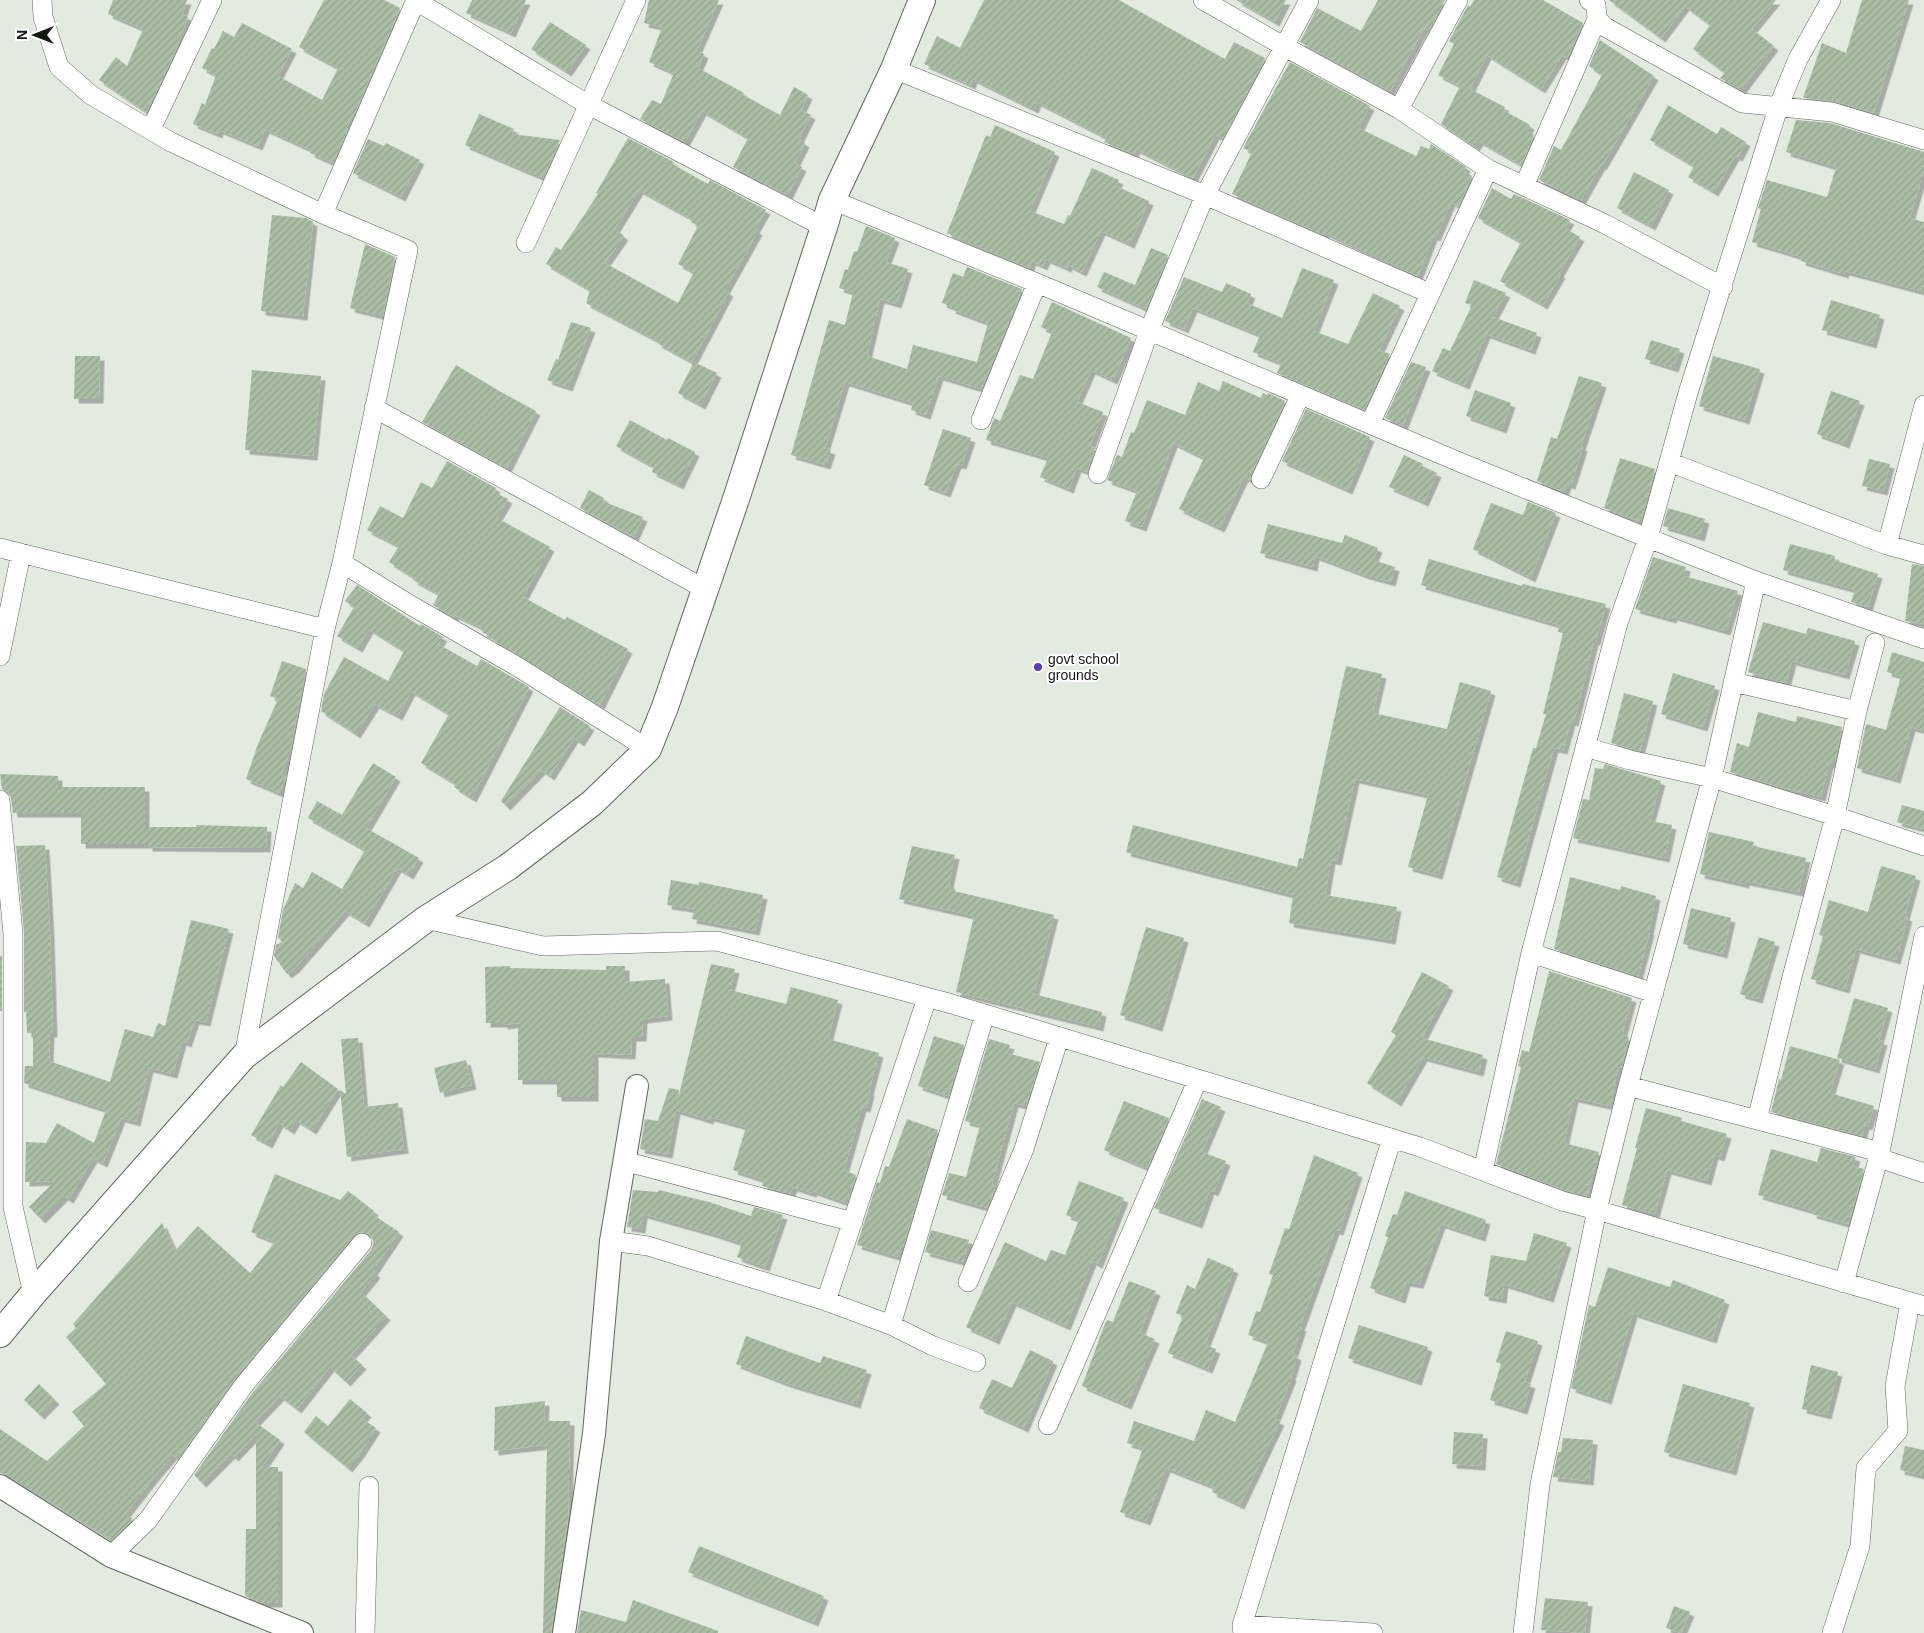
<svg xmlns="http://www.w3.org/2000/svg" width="1924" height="1633" font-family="Helvetica,sans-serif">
<defs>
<pattern id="building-hatch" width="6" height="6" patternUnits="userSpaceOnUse" patternTransform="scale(1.25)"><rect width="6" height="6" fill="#a9bea5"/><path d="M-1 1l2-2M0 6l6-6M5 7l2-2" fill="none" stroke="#91a38d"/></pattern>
<filter id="shadow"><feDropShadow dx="4.5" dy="4.5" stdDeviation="0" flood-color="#0004"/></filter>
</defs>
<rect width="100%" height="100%" fill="#e3ebe1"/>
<path fill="url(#building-hatch)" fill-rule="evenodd" filter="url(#shadow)" d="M113,0H187L182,14L188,17L171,61L146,112L99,80L116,57L127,66L143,29L108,14Z
M324,0H384L400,8L357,108L346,128L348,129L333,163L310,153L311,150L265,129L258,146L219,130L218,134L193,124L202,103L205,105L216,75L202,68L212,48L214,49L223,31L234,37L242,23L292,49L278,76L322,100L338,68L299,47Z
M472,0H526L511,33L466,13Z
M649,0H719L697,50L704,54L698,68L744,93L743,95L780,115L794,87L808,95L801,110L811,115L799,139L805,143L795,163L802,167L788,195L733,167L748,138L702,111L685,142L640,119L652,100L661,104L674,73L649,62L662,27L644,23Z
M984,0H1119L1225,59L1234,42L1265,58L1223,138L1215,135L1193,178L1136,149L1134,154L1104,142L1107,138L1037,102L1034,109L973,79L971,85L924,64L937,36L960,48Z
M1236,0H1286L1275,22Z
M1378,0H1445L1429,30L1424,28L1390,91L1300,42L1317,8L1361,31Z
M1474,0H1543L1583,23L1567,58L1562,55L1541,89L1487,55L1470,89L1505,107L1503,110L1530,125L1527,131L1534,135L1521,165L1479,141L1475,147L1441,124L1460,86L1438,75L1454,44L1449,41L1468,5L1470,7Z
M1609,0H1776L1752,29L1774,46L1741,90L1720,78L1725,73L1693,49L1710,25L1685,6L1661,38Z
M1862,0H1909L1874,113L1835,101L1803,98L1822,43L1846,53Z
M550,22L586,45L567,72L531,49Z
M1600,40L1654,76L1602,166L1601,165L1581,200L1539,180L1554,146L1561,150L1602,75L1589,66Z
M1290,62L1370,106L1359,128L1416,156L1421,146L1429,149L1431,144L1466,167L1464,171L1472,176L1458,207L1451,202L1436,237L1433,236L1418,276L1325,233L1324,235L1232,194L1252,152L1243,148Z
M1668,105L1717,134L1721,127L1746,142L1738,157L1735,156L1714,192L1688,177L1694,166L1650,140Z
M479,114L514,129L512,134L560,140L543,178L465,145Z
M1796,120L1830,123L1924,152V169L1910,218L1924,222V292L1845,271L1844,274L1801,261L1802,257L1752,242L1761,209L1758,208L1767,180L1827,197L1836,167L1786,152Z
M995,125L1055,152L1030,211L1064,224L1068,215L1070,216L1092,168L1119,180L1116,186L1149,201L1130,244L1101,231L1082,272L1068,265L1067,268L1046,259L1043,266L1032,261L1029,268L947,233L986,135L990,137Z
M628,138L674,162L672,164L708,184L710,180L766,210L755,229L758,231L725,290L729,292L692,362L657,343L658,341L586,303L590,290L546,264L556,247L561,250L598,194L596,193ZM639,190L692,219L691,222L698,226L678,264L694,272L678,303L605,263L624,236L615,229Z
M368,139L384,146L386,143L420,160L401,197L353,173Z
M1634,172L1669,190L1651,226L1617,208Z
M1492,188L1511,199L1514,194L1570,220L1565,228L1580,237L1559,273L1561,274L1543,305L1500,281L1521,242L1478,218Z
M272,215L306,218L313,222L303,316L261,311Z
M866,226L895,238L886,262L908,269L897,304L880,299L867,356L907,369L913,345L977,362L988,323L951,309L952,307L942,303L953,273L963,277L967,267L1022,289L981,389L939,376L926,415L911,410L913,403L845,382L825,448L831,450L826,465L791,455L829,320L845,325L853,292L839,288L845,269L848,270L854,251L857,252Z
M365,244L395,257L383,316L350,308Z
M1151,248L1168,255L1146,309L1097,287L1104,272L1135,285Z
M1302,268L1334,280L1314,331L1348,344L1373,293L1400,306L1379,350L1390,354L1364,410L1277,373L1281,363L1253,352L1260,335L1193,308L1184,329L1165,321L1184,277L1222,292L1226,283L1251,294L1247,303L1282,318Z
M1474,280L1506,293L1493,317L1537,333L1531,350L1486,334L1465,385L1432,371L1443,348L1450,351L1472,305L1465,303Z
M1831,300L1880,315L1872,344L1822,330Z
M1052,302L1131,338L1113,380L1091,370L1077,402L1103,412L1090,446L1095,448L1087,472L1077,468L1069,489L1040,477L1048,458L986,440L994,418L1000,421L1020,375L1033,379L1052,332L1041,327Z
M571,322L591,328L568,387L547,380L556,359L558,360Z
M1651,340L1680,349L1674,368L1645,359Z
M75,356H100L99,399H74Z
M1713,356L1760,369L1745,420L1699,406Z
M694,362L717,373L701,405L678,393Z
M1411,362L1426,367L1403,426L1385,418Z
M456,365L501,392L536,411L507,468L422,422Z
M252,370L321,376L313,456L245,450Z
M1579,376L1602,383L1581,446L1583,447L1571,485L1567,484L1564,492L1537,481L1551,437L1557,439Z
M1223,381L1261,398L1263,393L1267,395L1268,393L1285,401L1251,474L1250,480L1244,477L1220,528L1179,509L1204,458L1173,443L1142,527L1125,521L1137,491L1107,480L1117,455L1122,457L1131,432L1134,433L1147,400L1185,415L1198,382L1219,391Z
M1475,390L1511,403L1502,429L1466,416Z
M1831,391L1860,401L1845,444L1817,434Z
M1306,409L1370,437L1348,490L1282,461Z
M630,420L667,440L668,438L695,452L679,485L652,472L654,467L616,446Z
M943,429L971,438L962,465L957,464L946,493L924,485Z
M1404,455L1423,464L1422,466L1437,473L1424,502L1389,487Z
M1620,458L1655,469L1641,520L1639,519L1638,521L1604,508Z
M1869,459L1890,464L1883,491L1862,486Z
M447,461L496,488L494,492L508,499L497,518L550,547L523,597L565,620L567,617L628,649L600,705L493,640L494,638L482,632L484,629L455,615L454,617L433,605L439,594L413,580L414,578L389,562L399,546L367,530L380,506L403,518L421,482L432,488Z
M589,490L604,498L602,501L643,517L634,537L580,508Z
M1528,502L1556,513L1531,578L1473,549L1491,503L1523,515Z
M1668,508L1705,519L1700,537L1663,526Z
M1268,524L1342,543L1345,535L1378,548L1373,560L1395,567L1391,582L1365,575L1315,556L1313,567L1260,553Z
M1790,544L1835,556L1834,560L1878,574L1868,607L1851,602L1855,590L1783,570Z
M1653,557L1686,567L1684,576L1738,591L1726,631L1673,616L1672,619L1635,609Z
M1429,559L1522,586L1523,584L1606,604L1596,641H1594L1574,722L1571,721L1563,750L1554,748L1516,883L1497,877L1533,748H1536L1546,714H1543L1563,633L1558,632L1559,625L1421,585Z
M1912,564L1924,566V624L1905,621Z
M357,585L420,626L421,624L443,637L438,644L477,666L481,659L529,687L472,798L454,787L456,784L421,763L449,714L411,691L398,716L375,704L356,734L321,711L324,694L344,657L388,681L404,651L369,629L358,648L337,636L354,607L345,601Z
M1763,622L1806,634L1808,628L1855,641L1845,675L1792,661L1786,683L1748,672Z
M1892,652L1924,662V731L1911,727L1896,779L1857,768L1866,724L1886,730L1901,676L1887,672Z
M282,661L306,669L290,752L281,775L286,777L279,793L246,779L258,744L278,699L270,696Z
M1346,666L1382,674L1373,713L1447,729L1460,682L1491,691L1438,875L1408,867L1428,795L1355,779L1337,861L1331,860L1325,895L1397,907L1391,940L1289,923L1293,895L1126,852L1133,825L1297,867L1299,858L1303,859Z
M1673,673L1715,686L1703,727L1661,714Z
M1624,693L1653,701L1640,751L1611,743Z
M560,707L590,726L580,742L574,738L550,776L541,770L506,806L501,801Z
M1758,712L1796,722L1797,716L1842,727L1835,761H1832L1831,764H1829L1821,797L1780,787L1730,772L1737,743L1749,747Z
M373,763L396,777L366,828L419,858L409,875L397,868L365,923L345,911L295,968L287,974L274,956L276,945L282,942L278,937L283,910L295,883L303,888L312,872L342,889L365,850L308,818L317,801L342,815Z
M1605,764L1661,781L1650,821L1672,825L1665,858L1573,838L1583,799L1589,800L1595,768L1603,769Z
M0,774L58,776V787H145V827H196V825L267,827L266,848L148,847V844H81V813H13L11,798L9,793L2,789Z
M1902,805L1924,811V829L1897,822Z
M1709,832L1754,842L1753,846L1806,858L1799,892L1745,881V884L1700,874Z
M45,845L50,933L53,1033H50L49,1061L110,1082L125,1029L153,1037L158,1023L165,1026L191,920L229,929L206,1022L195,1020L187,1043L182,1041L173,1074L149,1068L136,1122L121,1118L103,1163L93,1158L69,1199L64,1196L41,1219L29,1207L55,1181L25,1182L26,1142L46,1143L57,1123L94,1143L106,1110L24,1083L25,1066H33V1033H27L26,1012H24V932L16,846Z
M912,846L955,855L949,884L951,885L950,890L1054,915L1034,994L1102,1012L1099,1027L956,992L974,916L899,899Z
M1881,866L1916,876L1905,916L1908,917L1896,960L1856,949L1845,989L1811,979L1823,936L1819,935L1829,900L1868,912Z
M1570,877L1620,890L1621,886L1656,896L1649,931H1650L1638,976L1554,949Z
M671,880L699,885V882L763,895L755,931L692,919L694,909L667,905Z
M1691,908L1731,918L1723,954L1683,944Z
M1146,927L1184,938L1158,1027L1120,1015Z
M1759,937L1775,942L1758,999L1740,994Z
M0,956H2V1011H0Z
M711,964L735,969L730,990L786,1004L791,987L838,1000L828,1039L879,1053L869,1091L870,1092L866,1108L862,1107L844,1170L856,1175L847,1203L813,1191L812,1193L793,1187L790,1194L762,1186L764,1180L733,1170L746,1127L710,1117L709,1120L676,1110L668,1154L640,1149L645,1119L658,1121L669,1088L679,1090L677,1103Z
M510,966V968L606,970V966H625V982L665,979L668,1016L643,1019L642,1037H632L631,1055L594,1053V1097H557V1080H518V1023L503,1025V1023H486L485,967Z
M1549,971L1632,998L1622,1035L1629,1037L1621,1068L1618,1067L1610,1106L1574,1098L1564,1143L1599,1152L1587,1196L1565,1190L1496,1164L1521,1067L1518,1066L1522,1050L1529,1052Z
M1422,972L1449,986L1422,1038L1483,1055L1479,1072L1423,1057L1397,1102L1367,1083L1396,1035L1391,1032Z
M1854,998L1888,1008L1879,1040L1883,1041L1875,1069L1837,1058Z
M934,1036L964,1045L948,1096L918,1086Z
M358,1038L364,1107L398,1103L404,1149L347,1157L340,1090L346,1094L341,1039Z
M989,1039L1010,1045L1007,1053L1040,1062L1026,1106L1014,1103L992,1184L996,1186L987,1208L942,1195L949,1173L966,1177L980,1125L965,1121Z
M1790,1046L1840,1060L1830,1093L1874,1106L1868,1126L1865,1125L1862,1136L1771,1112L1779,1079L1781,1080Z
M466,1060L472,1085L440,1093L434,1068Z
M301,1062L338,1089L312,1130L296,1120L290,1130L279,1123L268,1144L251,1135L281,1085L283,1087Z
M1202,1099L1221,1107L1202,1152L1226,1161L1214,1192L1210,1190L1198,1224L1154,1208Z
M1124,1101L1169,1118L1147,1168L1104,1150Z
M1646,1108L1682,1118L1681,1121L1727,1134L1720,1157L1714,1155L1707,1181L1667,1170L1655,1214L1622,1205L1637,1148H1635Z
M907,1119L938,1130L925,1166L927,1167L903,1246L901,1245L898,1257L857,1245L877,1182L880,1183L885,1166L889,1167Z
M1821,1148L1856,1157L1853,1166L1864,1169L1848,1224L1812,1214L1813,1211L1758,1195L1771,1149L1817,1162Z
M1314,1155L1358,1173L1339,1231L1335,1230L1300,1327H1302L1293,1354L1297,1356L1291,1376L1292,1377L1275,1419L1280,1421L1240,1505L1212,1492L1214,1487L1166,1468L1146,1521L1120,1512L1143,1448L1127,1443L1134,1421L1194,1441L1206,1410L1235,1422L1268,1342L1248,1335L1256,1311L1260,1312L1273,1275L1269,1274L1285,1228L1289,1229Z
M275,1174L340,1200L348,1191L374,1211L372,1214L399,1232L373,1271L376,1274L361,1292L386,1316L351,1355L362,1365L346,1382L330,1367L297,1409L280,1396L255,1422L280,1440L262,1467H278V1603H264L245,1596L246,1529H256V1434L234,1457L231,1454L202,1483L194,1475L253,1392L371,1250L373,1245V1240L369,1234L359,1232L353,1236L235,1378L178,1459L173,1455L158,1472L125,1514L132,1518L129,1523L112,1540L7,1475L0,1473V1429L47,1461L84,1426L72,1412L106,1384L66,1337L76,1328L73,1324L162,1223L175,1251L198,1226L250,1273L275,1242L251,1232Z
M1079,1181L1124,1198L1098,1264L1092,1261L1066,1326L1012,1302L995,1340L966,1327L1005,1242L1046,1261L1051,1250L1065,1255L1079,1220L1066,1215Z
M633,1190L658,1192L659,1190L709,1202L751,1216L754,1207L783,1215L765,1267L737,1257L742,1243L711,1233L643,1214L641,1229L627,1227Z
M1405,1191L1486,1220L1481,1237L1441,1224L1419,1284L1406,1282L1401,1299L1370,1288L1388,1237L1385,1236L1393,1214L1397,1215Z
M931,1230L969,1240L963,1262L925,1252Z
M1534,1233L1567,1243L1549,1298L1504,1284L1502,1299L1484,1296L1491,1255L1526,1261Z
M1208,1258L1234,1269L1205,1345L1216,1349L1208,1369L1168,1353L1183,1316L1176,1313L1187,1285L1195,1289Z
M1608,1267L1670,1287L1673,1280L1725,1300L1712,1339L1633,1313L1607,1400L1571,1388L1589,1305L1595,1307Z
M1129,1281L1156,1291L1140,1333L1155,1339L1127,1405L1082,1386L1104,1326L1107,1320L1113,1322Z
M1359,1325L1428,1347L1417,1381L1348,1358Z
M1506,1331L1538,1341L1525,1382L1531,1384L1523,1410L1490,1400L1501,1364L1496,1362Z
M746,1336L820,1363L823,1356L867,1370L856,1404L786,1383L736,1364Z
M1030,1350L1053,1361L1024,1428L979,1408L992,1379L1012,1388Z
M1811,1365L1838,1372L1827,1415L1802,1409Z
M39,1384L55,1400L40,1415L24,1400Z
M1683,1384L1750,1403L1732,1471L1664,1452Z
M350,1399L367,1413L362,1419L376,1428L360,1453L348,1468L304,1432L316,1416L328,1426Z
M545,1401L544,1421H570L568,1519L551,1633H543L547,1445L494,1451L495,1407Z
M1454,1432L1483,1434L1481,1466L1452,1464Z
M1563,1438L1593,1440L1589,1481L1553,1477L1558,1452H1561Z
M1905,1446L1924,1450V1476L1900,1470Z
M699,1546L824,1596L814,1622L688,1572Z
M1545,1598L1588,1602L1585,1633L1541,1630Z
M633,1600L718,1631V1633H577L581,1610L626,1622Z
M1674,1606L1690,1612L1681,1633L1666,1628Z"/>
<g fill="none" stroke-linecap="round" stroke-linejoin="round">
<defs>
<path id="minor" d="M42,0L43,17L59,67L91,95L171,142L323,214
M415,0L587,104L824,227
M1203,0L1285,47L1399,109L1488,169L1605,224L1723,287
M1597,19L1605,27L1742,103L1832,112L1924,140
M894,69L1205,195L1429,293
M1399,109L1458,0
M151,129L212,0
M1524,186L1597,19L1596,5L1589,0
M832,200L1037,283L1464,464L1648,538L1756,581L1924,639
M526,243L636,0
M374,408L705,589
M981,420L1037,283
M1370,424L1488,169
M1669,462L1887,545L1924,555
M1098,474L1149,331L1205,195L1309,0
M1261,479L1300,396
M1887,545L1924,405
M0,548L325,629
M342,563L412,606L518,667L648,749
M0,656L21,553
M1733,682L1857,711
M1585,747L1630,760L1712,778L1835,816L1924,846
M0,800L13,933V1207L33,1294
M426,919L543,946L717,941L952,1004L1420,1147L1562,1201L1597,1210L1924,1306
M1531,953L1654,993
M244,1056L325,629L342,563L408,250L323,214L416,0
M1628,1086L1880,1152
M1757,1120L1792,977L1835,816L1857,711L1875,643
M1879,1158L1924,1173
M624,1161L853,1222
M1483,1171L1531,953L1618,623L1648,538L1688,393L1779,105L1798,59L1831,0
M611,1241L648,1246L826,1301L891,1325L933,1346L976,1362
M968,1282L1024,1149L1059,1038
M1844,1283L1880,1152L1924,936
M826,1301L927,998
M891,1325L985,1014
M1048,1425L1198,1079
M111,1556L148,1520L244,1385L362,1243
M1242,1625L1373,1633
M365,1633L369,1486
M1243,1633L1242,1625L1249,1603L1392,1138
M1523,1633L1540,1484L1597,1210L1628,1086L1712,778L1756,581
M1832,1633L1860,1546L1866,1468L1898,1431L1895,1386L1910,1302"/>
<path id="tertiary" d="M0,1486L111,1556L302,1633
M564,1633L594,1434L611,1241L637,1086"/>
<path id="secondary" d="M0,1334L33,1294L244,1056L426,919L508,867L592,803L648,749L665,707L737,496L824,227L832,200L894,69L922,0"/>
</defs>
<use href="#minor" stroke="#5f675e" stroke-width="20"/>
<use href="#tertiary" stroke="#5f675e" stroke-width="24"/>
<use href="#secondary" stroke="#5f675e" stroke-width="28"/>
<use href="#minor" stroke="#fff" stroke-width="19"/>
<use href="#tertiary" stroke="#fff" stroke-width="22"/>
<use href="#secondary" stroke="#fff" stroke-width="26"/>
</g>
<circle fill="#5c3cb4" stroke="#fff" stroke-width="2" cx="1038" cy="667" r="5"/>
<g text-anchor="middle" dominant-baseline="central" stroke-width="4" stroke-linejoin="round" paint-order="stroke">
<g font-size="14" fill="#151714" stroke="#fff" text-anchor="start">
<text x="1048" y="659">govt school<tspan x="1048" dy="16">grounds</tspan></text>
</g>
</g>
<g transform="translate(35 35) rotate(270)" stroke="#ffffff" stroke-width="4" paint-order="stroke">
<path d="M0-4L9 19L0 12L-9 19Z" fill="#151714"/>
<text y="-8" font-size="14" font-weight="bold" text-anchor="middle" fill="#151714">N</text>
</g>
</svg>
